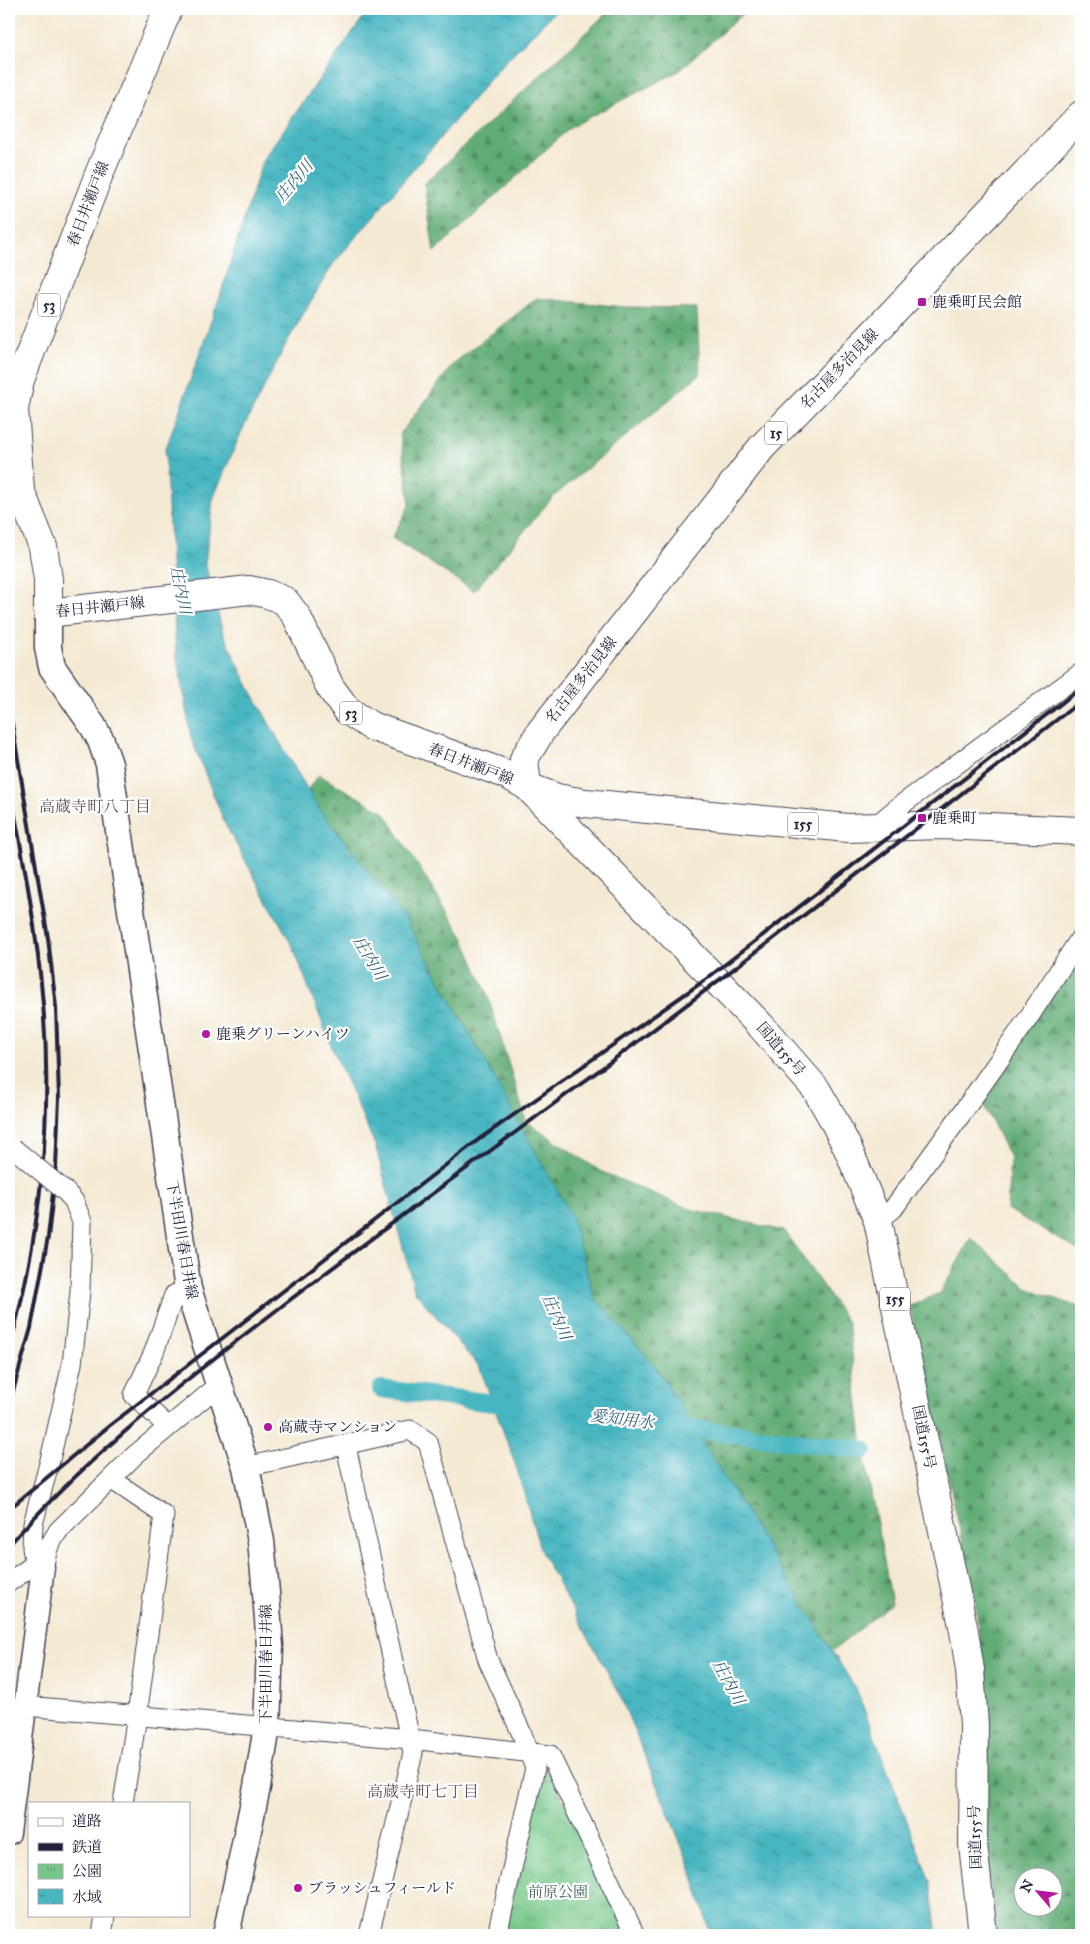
<svg xmlns="http://www.w3.org/2000/svg" width="1090" height="1944" font-family="'IM FELL Great Primer','Noto Serif JP',serif">
<defs>
<pattern id="forest-firs" width="22" height="20" patternUnits="userSpaceOnUse" patternTransform="scale(1.25)"><rect width="22" height="20" fill="#60ac75"/><path d="M5 1l3.5 6h-7zM16 11l3.5 6h-7z" fill="#4f8c61"/></pattern>
<pattern id="park-tufts" width="24" height="20" patternUnits="userSpaceOnUse" patternTransform="scale(1.25)"><rect width="24" height="20" fill="#76c789"/><path d="M3 7l-1-3M5 7V3M7 7l1-3M15 17l-1-3M17 17v-4M19 17l1-3" fill="none" stroke="#60a171"/></pattern>
<pattern id="water-ripples" width="26" height="14" patternUnits="userSpaceOnUse" patternTransform="scale(1.25)"><rect width="26" height="14" fill="#47b6c1"/><path d="M2 4q2-2 4 0t4 0M15 11q2-2 4 0t4 0" fill="none" stroke="#3b949e"/></pattern>
</defs>
<rect width="100%" height="100%" fill="#fff"/>
<filter id="ink" filterUnits="userSpaceOnUse"><feTurbulence type="fractalNoise" baseFrequency=".02" numOctaves="2"/><feDisplacementMap in="SourceGraphic" scale="10" xChannelSelector="R" yChannelSelector="G"/><feConvolveMatrix kernelMatrix="1 2 1 2 8 2 1 2 1" color-interpolation-filters="sRGB"/></filter>
<filter id="wash" filterUnits="userSpaceOnUse"><feTurbulence type="fractalNoise" baseFrequency=".0096" numOctaves="4" result="noise"/><feDisplacementMap in="SourceGraphic" scale="20" xChannelSelector="R" yChannelSelector="G"/><feGaussianBlur stdDeviation="1.12" result="paint"/><feColorMatrix in="noise" values="0 0 0 0 0 0 0 0 0 0 0 0 0 0 0 0 0 1.4 0 .05"/><feComposite in="paint" operator="in"/></filter>
<g filter="url(#wash)">
<rect width="100%" height="100%" fill="#f4e9d3"/>
<path fill="url(#forest-firs)" stroke="#416758" fill-rule="evenodd" d="M611,9H748L679,71L572,126L434,252L424,184Z
M537,298L626,307L697,308L700,374L552,498L474,591L392,538L410,504L400,434L454,363Z
M319,775L384,812L463,937L487,993L526,1121L600,1171L690,1209L784,1231L848,1322L864,1455L892,1603L814,1666L290,811Z
M1081,946V1252L1007,1209L1010,1158L981,1099Z
M971,1238L1027,1288L1081,1308V1935H994L989,1882L986,1813L984,1683L975,1597L910,1306L940,1293ZM1022,1876H1052V1906H1022Z"/>
<path fill="url(#park-tufts)" stroke="#4c7462" d="M549,1769L627,1935H504L543,1771Z"/>
<path fill="url(#water-ripples)" stroke="#346c7e" d="M369,9H558L503,64L333,264L287,342L240,435L213,499L205,563L223,633L249,687L287,755L320,810L404,917L571,1215L594,1297L656,1367L857,1691L930,1881L937,1935H711L690,1866L618,1691L541,1552L516,1466L480,1368L415,1292L375,1145L332,1048L293,947L225,824L191,738L176,653L165,451L220,296L263,159Z"/>
<g fill="none" stroke-linecap="round" stroke-linejoin="round">
<path stroke="#47b6c1" stroke-width="18" d="M381,1389L517,1406
M671,1426L864,1450"/>
</g>
</g>
<g filter="url(#ink)">
<g fill="none" stroke-linecap="round" stroke-linejoin="round">
<defs>
<path id="minor" d="M874,827L897,808L1081,673
M878,1221L893,1209L960,1116L1025,1023L1081,937
M168,1427L134,1395L154,1352L174,1295L188,1289
M346,1446L413,1753L369,1935
M246,1467L410,1430L428,1442L488,1660L522,1734L535,1768L497,1935
M111,1479L164,1515L137,1716L123,1803
M35,1564L32,1548L33,1524L50,1460L72,1364L80,1292L82,1222L74,1201L65,1191
M9,1582L35,1564L43,1567L48,1548L58,1531L135,1455L219,1385
M25,1706L411,1739L550,1755L635,1935
M102,1935L105,1915"/>
<path id="tertiary" d="M9,1833L43,1567"/>
<path id="secondary" d="M48,613V648L52,667L93,726L101,741L109,764L188,1289L246,1467L261,1541L266,1593L270,1646L267,1727L257,1787L226,1935"/>
<path id="primary" d="M168,9L99,174L20,380L14,409L20,490L43,547L48,579V613L249,590L268,594L285,601L297,617L330,687L347,710L371,726L506,774L527,786
M527,786L524,759L541,731L762,447L869,338L1081,115"/>
<path id="trunk" d="M527,786L761,1026L816,1089L832,1117L849,1151L878,1221L964,1631L970,1670L974,1725L973,1844L983,1935
M531,788L557,798L585,803L848,828L941,825L1081,831"/>
</defs>
<use href="#minor" stroke="#424052" stroke-width="21"/>
<use href="#tertiary" stroke="#424052" stroke-width="25"/>
<use href="#secondary" stroke="#424052" stroke-width="29"/>
<use href="#primary" stroke="#424052" stroke-width="30"/>
<use href="#trunk" stroke="#424052" stroke-width="30"/>
<use href="#minor" stroke="#fff" stroke-width="19"/>
<use href="#tertiary" stroke="#fff" stroke-width="22"/>
<use href="#secondary" stroke="#fff" stroke-width="26"/>
<use href="#primary" stroke="#fff" stroke-width="28"/>
<use href="#trunk" stroke="#fff" stroke-width="28"/>
<path stroke="#22223b" stroke-width="4" d="M9,706L48,938L56,1007L59,1098L56,1167L48,1237L31,1328L9,1405
M9,784C23,857 37,930 43,1004C53,1119 40,1238 9,1349
M9,1509L109,1426L478,1140L705,980L1081,688
M9,1545C91,1453 185,1380 282,1306C366,1242 451,1180 536,1117C720,982 900,841 1081,701"/>
<defs>
<path id="minor-bridge" d="M13,1148L65,1191"/>
</defs>
<use href="#minor-bridge" stroke="#424052" stroke-width="21" stroke-linecap="butt"/>
<use href="#minor-bridge" stroke="#fff" stroke-width="19"/>
</g>
</g>
<g fill="#b5179e" stroke="#fff" stroke-width="2">
<rect x="917" y="297" width="10" height="10" rx="2.5"/>
<rect x="917" y="813" width="10" height="10" rx="2.5"/>
<circle cx="206" cy="1034" r="5"/>
<circle cx="268" cy="1427" r="5"/>
<circle cx="298" cy="1888" r="5"/>
</g>
<g text-anchor="middle" dominant-baseline="central" stroke-width="4.5" stroke-linejoin="round" paint-order="stroke">
<g fill="#fff" stroke="#646476" stroke-width="1">
<rect x="38" y="293.5" width="22" height="23" rx="4"/>
<rect x="765" y="421.5" width="22" height="23" rx="4"/>
<rect x="340" y="701.5" width="22" height="23" rx="4"/>
<rect x="788" y="812.5" width="30" height="23" rx="4"/>
<rect x="880" y="1287.5" width="30" height="23" rx="4"/>
</g>
<g font-size="14" font-weight="bold" fill="#22223b">
<text x="49" y="305">53</text>
<text x="776" y="433">15</text>
<text x="351" y="713">53</text>
<text x="803" y="824">155</text>
<text x="895" y="1299">155</text>
</g>
<g font-size="15" fill="#22223b" stroke="#fff">
<text transform="translate(88 204) rotate(-69)">春日井瀬戸線</text>
<text transform="translate(839 369) rotate(-46)">名古屋多治見線</text>
<text transform="translate(100 607) rotate(-6)">春日井瀬戸線</text>
<text transform="translate(581 680) rotate(-52)">名古屋多治見線</text>
<text transform="translate(471 764) rotate(21)">春日井瀬戸線</text>
<text transform="translate(781 1049) rotate(49)">国道155号</text>
<text transform="translate(182 1240) rotate(80)">下半田川春日井線</text>
<text transform="translate(924 1437) rotate(78)">国道155号</text>
<text transform="translate(266 1664) rotate(-90)">下半田川春日井線</text>
<text transform="translate(975 1837) rotate(-92)">国道155号</text>
</g>
<g font-size="15" fill="#22223b" stroke="#fff" text-anchor="start">
<text x="932" y="302">鹿乗町民会館</text>
<text x="932" y="818">鹿乗町</text>
<text x="216" y="1034">鹿乗グリーンハイツ</text>
<text x="278" y="1427">高蔵寺マンション</text>
<text x="308" y="1888">ブラッシュフィールド</text>
</g>
<g font-size="15" fill="#44645a" stroke="#fff">
<text x="558" y="1892">前原公園</text>
</g>
<g font-size="16" font-style="italic" fill="#315d71" stroke="#fff">
<text transform="translate(294 181) rotate(-50)">庄内川</text>
<text transform="translate(181 590) rotate(79)">庄内川</text>
<text transform="translate(370 958) rotate(59)">庄内川</text>
<text transform="translate(557 1317) rotate(66)">庄内川</text>
<text transform="translate(622 1419) rotate(7)">愛知用水</text>
<text transform="translate(729 1682) rotate(61)">庄内川</text>
</g>
<g font-size="16" fill="#685158" stroke="#fff">
<text x="95" y="806">高蔵寺町八丁目</text>
<text x="423" y="1791">高蔵寺町七丁目</text>
</g>
</g>
<rect width="1090" height="1944" fill="none" stroke="#fff" stroke-width="30"/>
<rect x="28" y="1802" width="162" height="115" fill="#ffffff" stroke="#a7a7b1"/>
<rect x="38" y="1818" width="25" height="8" fill="#ffffff" stroke="#a7a7b1"/>
<text x="72" y="1826" font-size="15" fill="#22223b">道路</text>
<rect x="38" y="1843" width="25" height="8" fill="#22223b" stroke="#a7a7b1"/>
<text x="72" y="1852" font-size="15" fill="#22223b">鉄道</text>
<rect x="38" y="1864" width="25" height="15" fill="url(#park-tufts)" stroke="#a7a7b1"/>
<text x="72" y="1876" font-size="15" fill="#22223b">公園</text>
<rect x="38" y="1889" width="25" height="15" fill="url(#water-ripples)" stroke="#a7a7b1"/>
<text x="72" y="1902" font-size="15" fill="#22223b">水域</text>
<g transform="translate(1038 1892) rotate(298)"><circle r="24" fill="#ffffff" stroke="#a7a7b1"/>
<path d="M0-4L9 19L0 12L-9 19Z" fill="#b5179e"/>
<text y="-8" font-size="14" font-weight="bold" text-anchor="middle" fill="#22223b">N</text>
</g>
</svg>
